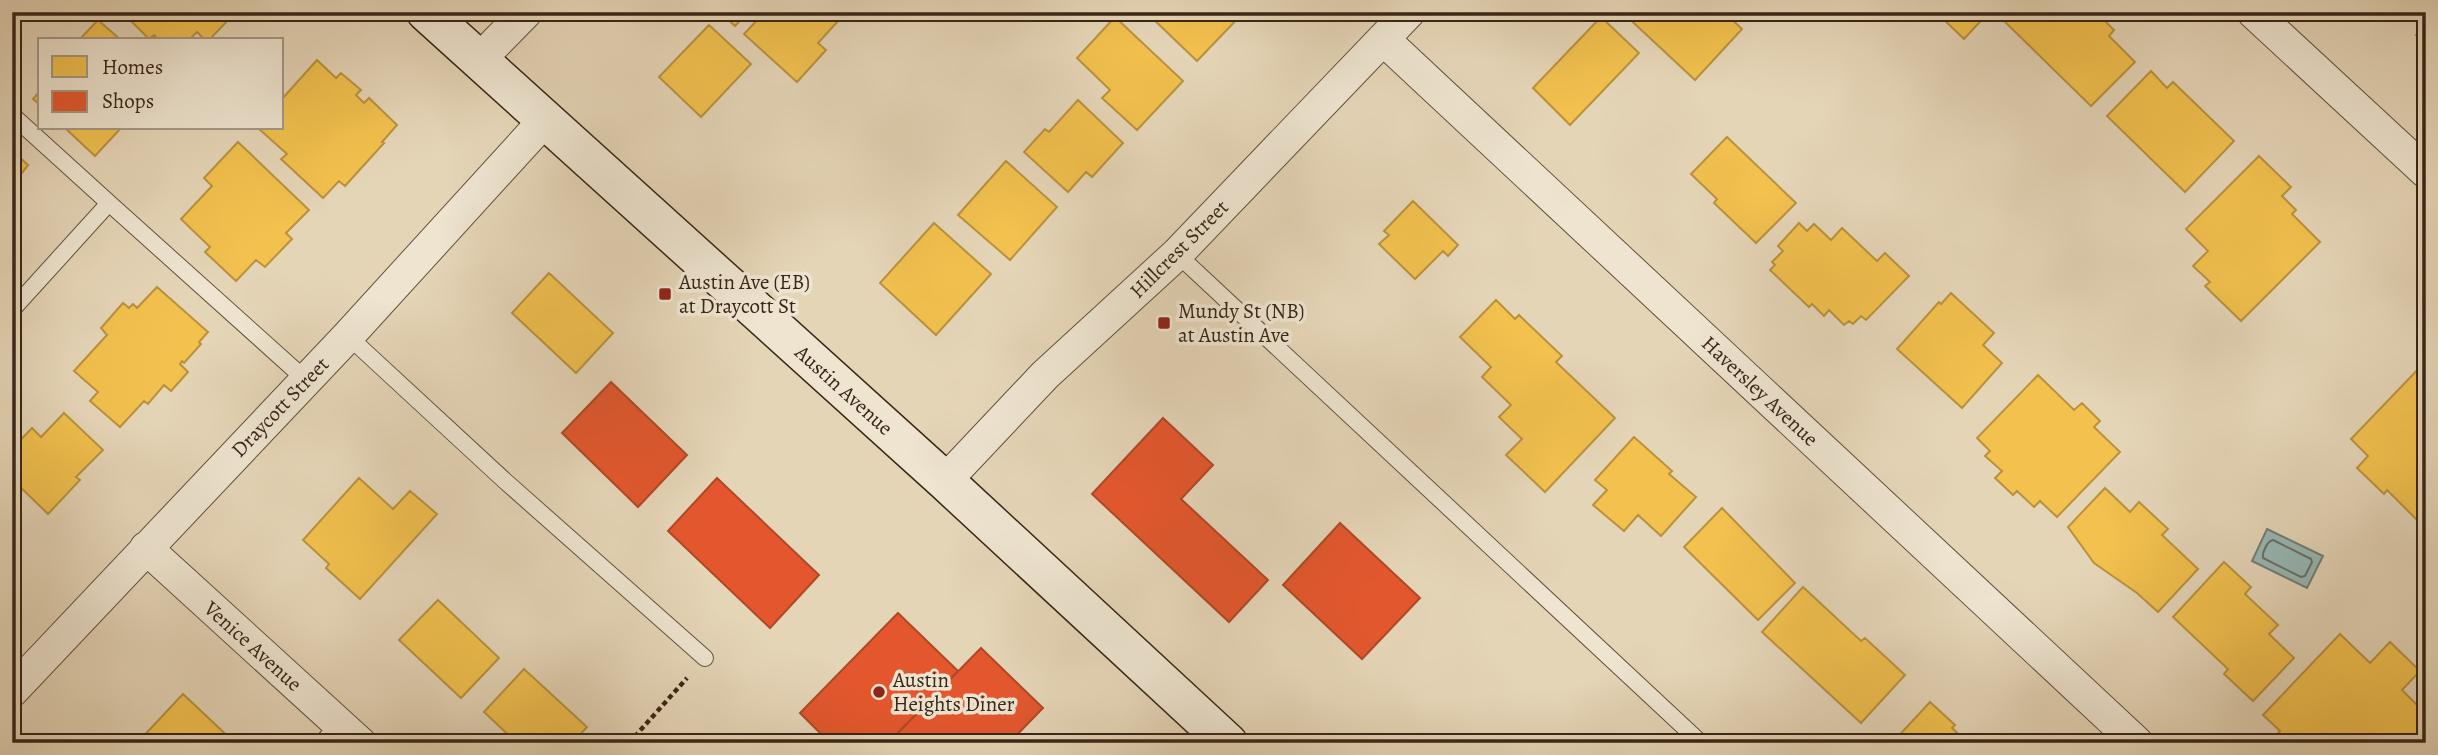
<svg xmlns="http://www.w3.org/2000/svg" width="2438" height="755" font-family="Alegreya,serif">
<rect width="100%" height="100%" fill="#e5d5b7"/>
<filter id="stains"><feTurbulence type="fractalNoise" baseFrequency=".00286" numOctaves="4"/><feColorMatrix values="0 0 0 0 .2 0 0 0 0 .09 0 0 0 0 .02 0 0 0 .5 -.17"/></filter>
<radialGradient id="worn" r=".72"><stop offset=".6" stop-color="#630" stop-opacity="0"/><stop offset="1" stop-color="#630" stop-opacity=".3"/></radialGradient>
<path fill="#97b8b5" stroke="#717e76" stroke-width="2" d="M2267,529L2323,556L2307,588L2252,561Z"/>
<path fill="#f2c14e" stroke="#ba923e" stroke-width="2" d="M122,12H236L209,40H205L197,32L189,40H159L154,35L149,39Z
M720,12H748L735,26Z
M759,12H830L839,20L818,43L826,50L797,82L744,34L762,15Z
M1154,12H1244L1197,61L1150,16Z
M1622,12H1724L1742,29L1695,80Z
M1940,12H1989L1964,39L1938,14Z
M2006,12H2096L2114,30L2109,36L2135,62L2091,106L2001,18Z
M1115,17L1183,81L1137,130L1102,98L1110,90L1077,58Z
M1601,17L1639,53L1570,125L1533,88Z
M98,20L121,40H79Z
M709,25L751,64L701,117L659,77Z
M2426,25V45L2416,35Z
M317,60L336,78L341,73L361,90L356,95L364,103L369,98L397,125L382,142L384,143L345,186L339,181L323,198L281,159L287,154L258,128H282V99Z
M2151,71L2167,88L2173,82L2234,141L2185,192L2107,116Z
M40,91V105L33,99Z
M1078,100L1123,143L1092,177L1086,172L1068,192L1024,152L1045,129L1049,132Z
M65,128H121L95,156Z
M1727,137L1796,203L1756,243L1714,203L1717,199L1691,174Z
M238,142L309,210L286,233L292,239L265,267L256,260L236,281L205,252L210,247L181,219L212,186L204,178Z
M12,150L28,165L12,186Z
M2259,156L2291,187L2282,196L2296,210L2292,214L2320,242L2241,321L2205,286L2210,282L2193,266L2208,251L2186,229Z
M1006,161L1057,207L1010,260L958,215Z
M1413,201L1458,245L1448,256L1443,251L1415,279L1379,244L1389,235L1384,231Z
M934,223L991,274L936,335L880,283Z
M1799,223L1807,231L1814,224L1831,240L1842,228L1877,261L1885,253L1909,276L1866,320L1861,316L1853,324L1849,321L1844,325L1829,310L1824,316L1812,304L1809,307L1770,270L1775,265L1772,262L1783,251L1778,246Z
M549,273L613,333L576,373L512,313Z
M157,287L208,332L199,342L201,344L184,363L182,361L180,364L188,372L171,391L164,385L148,404L144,401L120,427L90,401L98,392L74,371L107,335L101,328L123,303L129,308L133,304L137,308Z
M1951,293L1994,333L1983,345L2002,363L1962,408L1897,349L1939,302L1941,304Z
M1496,300L1515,319L1519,315L1562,356L1556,362L1615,418L1545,492L1506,455L1522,439L1499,417L1511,405L1482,377L1491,367L1460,337Z
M2426,361V527L2425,528L2387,490L2384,494L2357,468L2368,456L2351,439Z
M2038,375L2074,410L2082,403L2100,421L2094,427L2120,452L2057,517L2040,501L2034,507L2017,491L2013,495L1995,478L2002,471L1985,456L1990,451L1977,438Z
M64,413L103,450L76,477L80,480L48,514L12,479V449L32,428L41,437Z
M1634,437L1672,471L1669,474L1696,497L1661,536L1638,515L1624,531L1593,505L1607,490L1595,480Z
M359,478L393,509L410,491L437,514L360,599L326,568L329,564L303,540Z
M2105,488L2130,512L2139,502L2168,529L2162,535L2198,569L2158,612L2137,593L2094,563L2068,527Z
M1722,508L1795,583L1758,620L1684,547Z
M2224,562L2251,587L2245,594L2278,625L2269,634L2294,658L2253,701L2224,674L2228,669L2173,617Z
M1803,587L1861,641L1865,638L1905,675L1861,723L1762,632Z
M438,600L499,658L461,698L399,640Z
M2340,634L2370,663L2390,642L2420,671L2402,690L2426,714V724L2408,743H2284L2276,735L2280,731L2263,715Z
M524,669L587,727L572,743H517L484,712Z
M183,694L235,743H137Z
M1930,702L1955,725L1952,728L1968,743H1892Z"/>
<path fill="#e4572e" stroke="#b04827" stroke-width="2" d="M611,382L687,455L638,507L562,433Z
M1163,418L1213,465L1181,499L1268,580L1229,622L1092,494Z
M717,478L819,575L770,628L668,531Z
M1340,523L1420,598L1362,659L1283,585Z
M898,613L958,671L888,743H830L800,713Z
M981,648L1043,708L1009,743H888Z"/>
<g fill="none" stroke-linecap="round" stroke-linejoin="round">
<path stroke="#686f66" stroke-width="2" d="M2273,540L2311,559L2312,562L2305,576L2301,577L2263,558C2262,553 2267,541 2273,540Z"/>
<defs>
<path id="lane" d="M12,115L109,203
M1177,254L1701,743
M12,310L109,203L306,380
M348,336L505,481L705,658
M322,743L339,724"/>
<path id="street" d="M2253,12L2426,172
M1383,39L2137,743
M479,60L526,12
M945,481L1045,375L1177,254L1409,12
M146,548L360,743
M12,691L348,336L545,120"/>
<path id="secondary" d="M426,12L945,481L1228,743"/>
</defs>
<use href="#lane" stroke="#63523f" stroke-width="18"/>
<use href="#street" stroke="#63523f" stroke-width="34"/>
<use href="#secondary" stroke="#382617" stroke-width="41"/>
<path stroke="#382617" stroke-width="4.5" stroke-dasharray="5 3.5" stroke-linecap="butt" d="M629,743L687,678"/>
<use href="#lane" stroke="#eee4d0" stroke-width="16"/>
<use href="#street" stroke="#eee4d0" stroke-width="32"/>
<use href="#secondary" stroke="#eee4d0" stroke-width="38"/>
</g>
<g fill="#8f2418" stroke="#eee4d0" stroke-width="2.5">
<rect x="658" y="287" width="14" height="14" rx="3.5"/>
<rect x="1157" y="316" width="14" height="14" rx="3.5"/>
<circle cx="879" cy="692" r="7"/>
</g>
<g text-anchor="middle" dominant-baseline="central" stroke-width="7" stroke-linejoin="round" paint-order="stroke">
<g font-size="21" fill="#382617" stroke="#eee4d0">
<text transform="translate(1179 249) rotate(-45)">Hillcrest Street</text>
<text transform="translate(844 390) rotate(42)">Austin Avenue</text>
<text transform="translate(1760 391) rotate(43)">Haversley Avenue</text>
<text transform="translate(280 407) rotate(-46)">Draycott Street</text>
<text transform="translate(253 646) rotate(42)">Venice Avenue</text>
</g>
<g font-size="21" fill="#382617" stroke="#eee4d0" text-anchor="start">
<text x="679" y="282">Austin Ave (EB)<tspan x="679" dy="24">at Draycott St</tspan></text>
<text x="1178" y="311">Mundy St (NB)<tspan x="1178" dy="24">at Austin Ave</tspan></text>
<text x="893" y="680">Austin<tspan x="893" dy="24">Heights Diner</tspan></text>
</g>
</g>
<rect width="2438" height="755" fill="none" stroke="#e5d5b7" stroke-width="42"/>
<rect x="14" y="14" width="2410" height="727" fill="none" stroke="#382617" stroke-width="3.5"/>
<rect x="21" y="21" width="2396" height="713" fill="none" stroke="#382617" stroke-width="2"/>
<rect x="38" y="38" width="245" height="91" fill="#eee4d0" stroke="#a59886" stroke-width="2"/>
<rect x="52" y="56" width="35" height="21" fill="#f2c14e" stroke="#a59886" stroke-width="2"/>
<text x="102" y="74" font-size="21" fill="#382617">Homes</text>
<rect x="52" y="91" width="35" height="21" fill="#e4572e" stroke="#a59886" stroke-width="2"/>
<text x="102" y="108" font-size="21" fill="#382617">Shops</text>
<rect width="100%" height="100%" filter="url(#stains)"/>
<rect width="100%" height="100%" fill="url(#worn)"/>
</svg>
